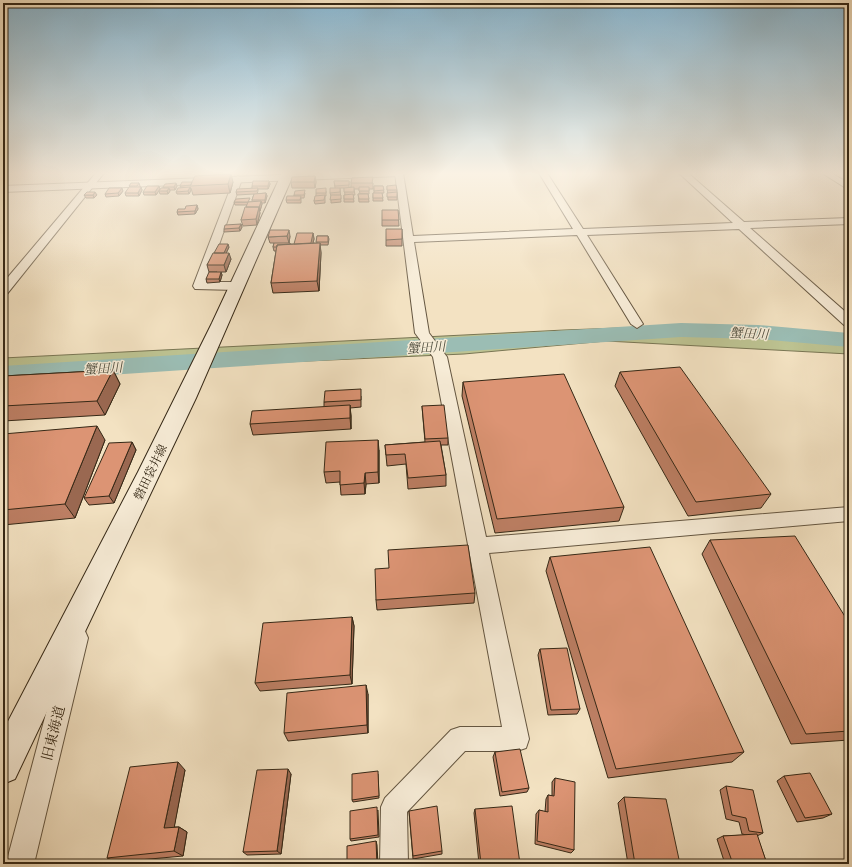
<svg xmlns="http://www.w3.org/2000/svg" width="852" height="867" font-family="'Libre Caslon Text','Noto Serif JP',serif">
<rect width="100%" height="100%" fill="#f3e2c2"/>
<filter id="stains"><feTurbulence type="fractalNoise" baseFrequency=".005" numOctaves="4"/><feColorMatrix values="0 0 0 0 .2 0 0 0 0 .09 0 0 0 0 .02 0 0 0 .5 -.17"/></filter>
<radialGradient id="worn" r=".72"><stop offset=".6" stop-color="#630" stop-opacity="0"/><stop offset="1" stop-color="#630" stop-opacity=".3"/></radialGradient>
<path fill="#bdc392" stroke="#797654" d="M701,325L849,336V354L606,341L464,354L130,369L3,380V358L564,330Z"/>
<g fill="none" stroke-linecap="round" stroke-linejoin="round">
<path fill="#9bbdb4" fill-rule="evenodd" d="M681,323L758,325L849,333V347L758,339L681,337L3,382V366Z"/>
<defs>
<path id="minor" d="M96,173H104L7,294L3,295V283Z
M395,173H403L413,236L573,229L539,173H547L583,229L733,223L679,173H688L744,222L849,218V224L750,228L849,315V326L844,325L739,229L587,235L643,324L637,328L631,324L577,235L414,242L429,333L447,357L486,537L849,507V521L489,553L529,739L526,748L517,751H465L407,812L408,864H380L381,807L385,798L451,730L460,727H502L433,357L415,333Z
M822,173H831L849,183V190Z
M238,176L242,179L206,282H237L243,286L237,290L195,289L193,286L234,179Z
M77,628L85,631L88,638L34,864H6L66,638L69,631Z"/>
<path id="tertiary" d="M330,173H404L399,176L3,192V186Z"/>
<path id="secondary" d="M282,173H294L196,398L15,779L3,784V731L138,472L212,323Z"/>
</defs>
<use href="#minor" stroke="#645641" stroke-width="2"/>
<use href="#tertiary" stroke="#645641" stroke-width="2"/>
<use href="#secondary" stroke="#352816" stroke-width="2"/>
<use href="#minor" fill="#f7ecd7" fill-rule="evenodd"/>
<use href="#tertiary" fill="#f7ecd7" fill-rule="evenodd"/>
<use href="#secondary" fill="#f7ecd7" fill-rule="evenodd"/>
</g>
<path fill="#bd7f64" stroke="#352816" d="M315,176L316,182L315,188H292L291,182Z
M352,178L373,183V189H369V194H360L359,189H354L355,195H353L354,202H344V195H345L344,188H340L341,202L331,203V196L330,193L335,188L334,181H349V188L351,187V183Z
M269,181L270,184L268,189H258V191L257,194L266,193L267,196L265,203H262V204L260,211H259L260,213L257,225L243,226L241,220L247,205H235L234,202H252V200L254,194L237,195L236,192L252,188V186Z
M233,182L230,193L193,195L191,188H190L191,190L189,194H177L176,192L181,188L180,186Z
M139,183L140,186V187H141L142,190L139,196H126L125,193L130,187L129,186Z
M177,186L175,190H170V191L168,194H160L159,191L163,188V187Z
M374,186H383L384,193H382L383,201H373V193H374Z
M387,186L397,190V200H388Z
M160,189L156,195H144L143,192Z
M123,191L119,196L106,197L105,194Z
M326,191V196H325V203L315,204L314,201L316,196V193Z
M305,193L304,198H301V203H287L286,200L294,196V195Z
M358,194H368L369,202H359Z
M84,195H97L94,198H86Z
M197,205L198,209L195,214L178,215L177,212Z
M398,210L399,226H382V220Z
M241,224L242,227L240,231L224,232V229Z
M402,229V246H386V240Z
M313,233L314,239L313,243H317V236H328L329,239L328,245H320L321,253L319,291L273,293L271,283L276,251H274L273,247L274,243H270L268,237L290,236L289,243L291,244H294Z
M229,247L226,253L231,259L226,272H221L222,275L220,282L207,283L206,279L217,272H209L207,265L214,253Z
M113,370L120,384L105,415L3,421V376Z
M620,372L771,494L761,508L688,516L615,386Z
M463,382L624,507L619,521L495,533L462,396Z
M361,396V407L350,408L351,416V429L253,435L250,424L324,407V402Z
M422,406L448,438V445H441L446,475V486L408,489L406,464L387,466L385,445L425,442Z
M3,434L105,440L75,518L3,525Z
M132,442L136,450L114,503L89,505L84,498Z
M379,450V483L366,484L365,494L341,495L340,482L326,483L324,472Z
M710,540L849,623V740L791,744L702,554Z
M550,557L744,752L732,762L608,778L546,571Z
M389,568L475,593L474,603L377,610L376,600Z
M352,617L354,626L352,684L260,691L255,683Z
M540,649L580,709L577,714L548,715L538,655Z
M368,694V733L288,741L284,733Z
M495,752L529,788L527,792L500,796L493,757Z
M185,770L174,827H179L187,832L183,856L117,862L107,858Z
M291,774L281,854L247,855L243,852Z
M378,774L379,798L353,802L352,800Z
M784,776L832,814L823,818L797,822L777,781Z
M555,778L574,850L571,853L535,844L536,814L539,810L545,812L546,799L548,795L552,796V782Z
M726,786L763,833L757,836L767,864H725L717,839L723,836L747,835L742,834L739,822L726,819L720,790Z
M624,797L680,864H628L618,803Z
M475,809L520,864H479L474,813Z
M378,810L379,837L351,841L350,839Z
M409,811L442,851V854L413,859Z"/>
<path fill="#9a6851" stroke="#352816" d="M231,174L233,182L230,193L228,184Z
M315,176L316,182L315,188L314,182Z
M269,181L270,184L268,189V186Z
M176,183L177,186L175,190L174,187Z
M159,186L160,189L156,195L155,192Z
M141,187L142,190L139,196L138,193Z
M190,187L191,190L189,194L188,191Z
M122,188L123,191L119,196L118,193Z
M169,188L170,191L168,194L167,191Z
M95,192L97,195L94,198L93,195Z
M266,193L267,196L265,203V200Z
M261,201L262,204L260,211L259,208Z
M197,205L198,209L195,214V211Z
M259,207L260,213L257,225L256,219Z
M241,224L242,227L240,231L239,228Z
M289,230L290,236L289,243L287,236Z
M313,233L314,239L311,250L310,244Z
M320,243L321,253L319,291L317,281Z
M228,244L229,247L224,258L223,255Z
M229,253L231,259L226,272L224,265Z
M221,272L222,275L220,282L219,279Z
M113,370L120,384L105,415L97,401Z
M350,405L351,416V429L350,418Z
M97,426L105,440L75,518L65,504Z
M378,440L379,450V483L378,472Z
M132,442L136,450L114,503L109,496Z
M365,473L366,484L365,494L364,483Z
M352,617L354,626L352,684L350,675Z
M366,685L368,694V733L367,725Z
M178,762L185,770L173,834L164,828Z
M288,769L291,774L281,854L277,851Z
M179,827L187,832L183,856L174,851Z
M376,841L377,845L378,864H377Z"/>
<path fill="#dc9474" stroke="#352816" d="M231,174L228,184L190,186L195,176Z
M315,176L314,182H291L292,177Z
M373,177L372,183H351L352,178Z
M253,181H269L268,186H252Z
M334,181H349V185L335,186Z
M182,182H192L191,185L180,186Z
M131,183H139L137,186H129Z
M176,183L174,187H163L165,184Z
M396,185L397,190H387V186Z
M147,186H159L155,192H143Z
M374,186H383L384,190L374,191Z
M129,187H141L138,193H125Z
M190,187L188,191L176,192L178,188Z
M354,187V192H344V188Z
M359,187H369V191H359Z
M109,188H122L118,193L105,194Z
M161,188H169L167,191H159Z
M258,188L257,191L236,192L237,189Z
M326,188V193H316V189Z
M330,188H340V192L330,193Z
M305,190L304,195H294L295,191Z
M87,192H95L93,195H84Z
M397,192V197H387V193Z
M266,193L265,200H252L254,194Z
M373,193H382L383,198H373Z
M353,194L354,199H344V195Z
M358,194H368L369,199H359Z
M325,195L324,200L314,201L315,196Z
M331,195H341V199L330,200Z
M287,196H301L300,200H286Z
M250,198L248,202H234L236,199Z
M261,201L259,208V207H246L248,202Z
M197,205L195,211L177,212L178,209H185L186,206Z
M245,207H259L256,219L241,220Z
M382,210H398L399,220H382Z
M241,224L239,228L224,229L225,225Z
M386,229H402V239L386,240Z
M270,230H289L287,236L268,237Z
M297,233H313L311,243L294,244Z
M317,236H328V242H316Z
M274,243H290V244L277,245V247H273Z
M320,243L317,281L271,283L277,245Z
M219,244H228L224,253H214Z
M213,253H229L224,265H207Z
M209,272H221L219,279H206Z
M680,367L771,494L696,502L620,372Z
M113,370L97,401L3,406V376Z
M564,374L624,507L497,519L463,382Z
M361,389V400L324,402L325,391Z
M350,405V418L250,424L252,411Z
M444,405L448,438L425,439L422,406Z
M97,426L65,504L3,510V434Z
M378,440V472L365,473L364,483L340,485V471L324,472L326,442Z
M440,441L446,475L408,478L405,454L386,455L385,445Z
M132,442L109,496L84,498L109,443Z
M795,536L849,623V731L806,734L710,540Z
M468,545L475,593L376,600L375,569L389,568L388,550Z
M650,547L744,752L616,769L550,557Z
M352,617L350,675L255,683L263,623Z
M567,648L580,709L551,710L540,649Z
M366,685L367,725L284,733L287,693Z
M520,749L529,788L502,792L495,752Z
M178,762L164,828L179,827L174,851L107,858L130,767Z
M288,769L277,851L243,852L257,770Z
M378,771L379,796L352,800V774Z
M810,773L832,814L805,818L784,776Z
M555,778L575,782L574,850L537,841L539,810L548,812V795L554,796Z
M726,786L753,790L763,833L749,831L746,818L732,815Z
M624,797L666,799L680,864H635Z
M437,806L442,851L413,856L409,811Z
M512,806L520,864H481L475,809Z
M377,807L378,835L350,839V811Z
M757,834L767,864H733L723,836Z
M376,841L377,864H347V846Z
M314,861L313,864H290Z"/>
<linearGradient id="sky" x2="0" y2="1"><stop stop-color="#89b8d3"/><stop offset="0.59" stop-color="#faf2e4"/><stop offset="1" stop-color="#faf2e4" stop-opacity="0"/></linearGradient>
<rect width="852" height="294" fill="url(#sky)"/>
<g text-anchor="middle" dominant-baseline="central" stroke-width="3" stroke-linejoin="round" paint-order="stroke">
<g font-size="12" fill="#352816" stroke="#f7ecd7">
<text transform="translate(150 472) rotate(-64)">磐田袋井線</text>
</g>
<g font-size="13" font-style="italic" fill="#4e4d3e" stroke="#f7ecd7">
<text transform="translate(749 333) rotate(3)">蟹田川</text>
<text transform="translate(426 347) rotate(-4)">蟹田川</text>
<text transform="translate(103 368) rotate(-4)">蟹田川</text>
</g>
<g font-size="14" fill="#352816" stroke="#f7ecd7">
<text transform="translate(53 733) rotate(-76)">旧東海道</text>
</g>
</g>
<rect width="852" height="867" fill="none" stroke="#f3e2c2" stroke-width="16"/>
<rect x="4" y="4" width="844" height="859" fill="none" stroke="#352816" stroke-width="2"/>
<rect x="8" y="8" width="836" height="851" fill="none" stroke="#352816"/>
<rect width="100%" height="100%" filter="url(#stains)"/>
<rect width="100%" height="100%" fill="url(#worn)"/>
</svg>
